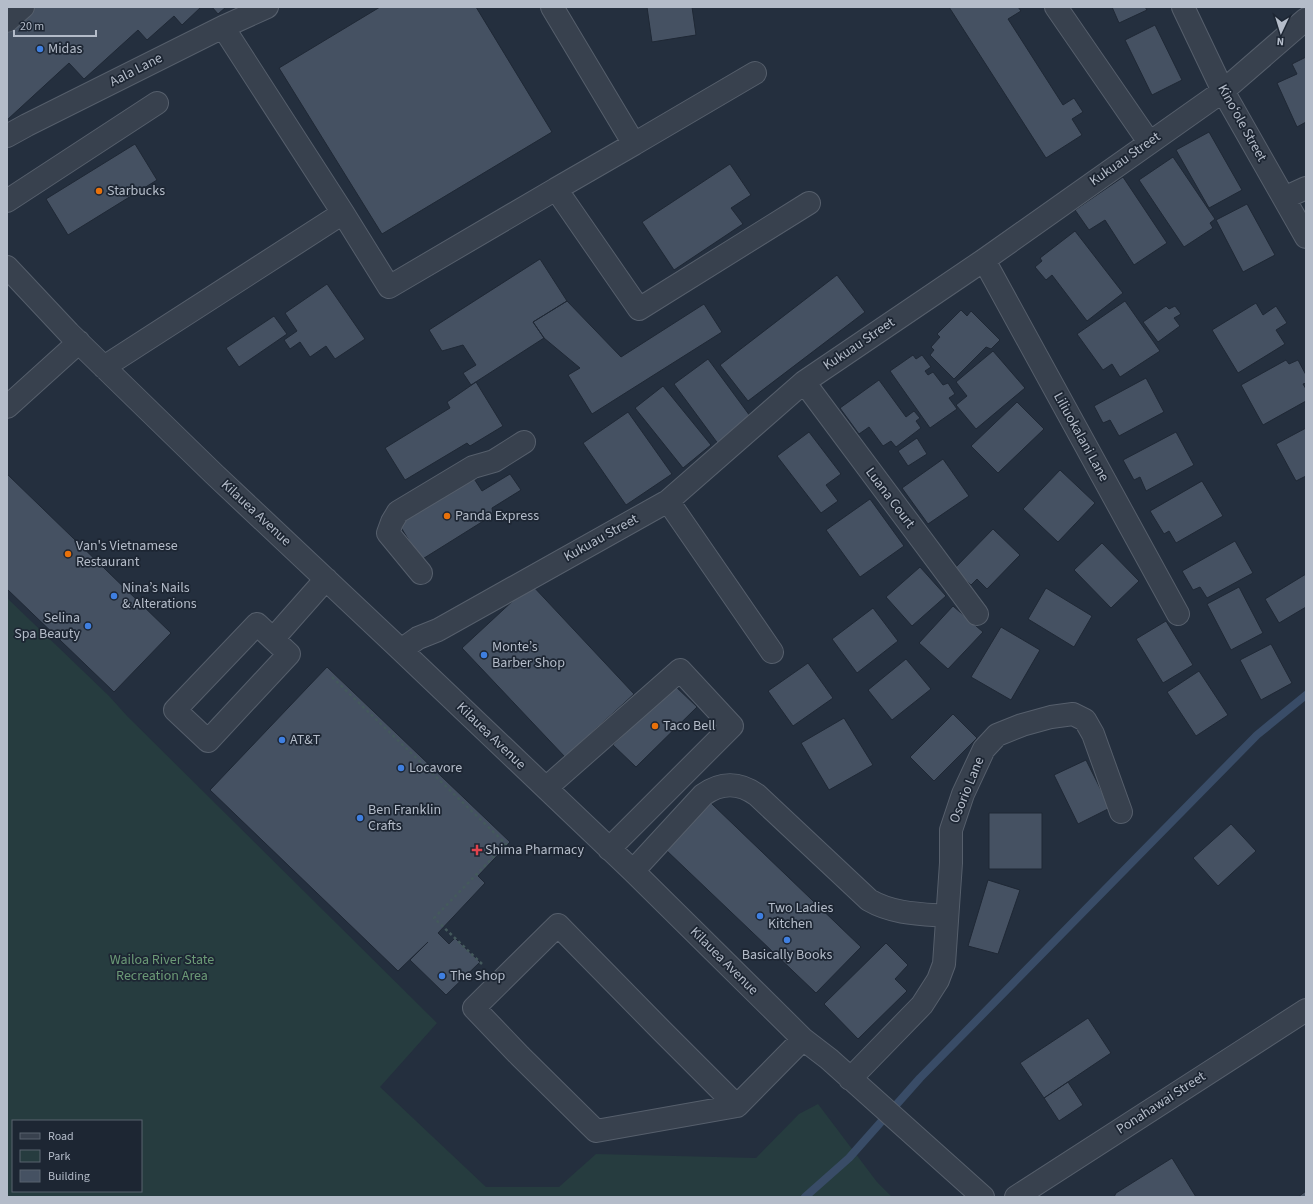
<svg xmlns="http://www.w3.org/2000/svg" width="1313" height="1204" font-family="'Source Sans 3',sans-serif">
<rect width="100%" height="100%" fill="#242f3e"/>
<path fill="#263c3f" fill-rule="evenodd" d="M7,598L109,696L127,716L437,1023L380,1087L486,1187H559L596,1154L756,1158L799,1114L818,1104L877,1182L892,1197H7ZM13,1121H141V1191H13Z"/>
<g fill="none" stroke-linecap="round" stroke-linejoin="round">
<path stroke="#394c67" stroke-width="8" d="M805,1197L849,1158L920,1078L1257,735L1306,695"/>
</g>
<path fill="#455162" stroke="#1f2835" d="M33,7H201L182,25L174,16L147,40L138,30L84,79L69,63L7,120V31Z
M212,7H226L218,14Z
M380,7H476L552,132L382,234L279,68Z
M647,7H692L696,35L652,42Z
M949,7H1018L1021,11L1008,19L1063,105L1074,98L1083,112L1072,119L1082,135L1046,158Z
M1112,7H1145L1147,10L1119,23Z
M1155,25L1182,80L1152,95L1125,40Z
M1306,57V122L1297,127L1277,83L1297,74L1292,64Z
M1209,132L1242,190L1209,208L1176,150Z
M135,144L157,180L68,235L46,199Z
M1173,157L1215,219L1210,223L1213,228L1184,247L1139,180Z
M730,164L751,195L731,208L743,224L674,270L642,222Z
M1123,177L1167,243L1134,265L1105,220L1089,230L1075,210Z
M1247,204L1275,255L1243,272L1216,220Z
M1075,231L1123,293L1087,321L1052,275L1046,280L1035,267L1042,261L1040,258Z
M540,259L567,301L533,322L544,338L471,385L463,373L476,365L463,345L442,351L429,330Z
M837,275L865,312L748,401L720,365Z
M327,284L365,339L335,359L326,346L310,357L300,342L290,349L284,340L297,331L285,313Z
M567,301L621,357L704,304L722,332L592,414L568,375L580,368L544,338L533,322Z
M1125,301L1160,351L1120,377L1112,364L1103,370L1077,334Z
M1256,303L1263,315L1276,306L1287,323L1276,330L1285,344L1238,373L1212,330Z
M1166,306L1169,309L1175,306L1181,314L1174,318L1180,326L1158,342L1143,322Z
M961,310L967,316L971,311L1000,340L991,349L986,347L954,379L930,355L934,350L931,347L940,337L937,334Z
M274,316L287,334L239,367L226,348Z
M993,351L1025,388L976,429L956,405L967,396L956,382Z
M913,355L916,359L922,355L931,367L925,371L928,375L933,372L943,385L948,383L955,394L949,398L957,409L930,428L890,371Z
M708,359L753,420L719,445L674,384Z
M1286,360L1289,364L1298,360L1306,375V383L1303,384L1306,389V401L1263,425L1241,385Z
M1146,378L1164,412L1119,436L1110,420L1103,423L1094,406Z
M879,380L906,417L914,411L920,418L916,421L921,428L896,447L891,441L883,446L869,427L859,434L840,408Z
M476,382L503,426L470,446L467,443L405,480L385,448L450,408L447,402Z
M663,386L711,445L683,468L635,408Z
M1017,402L1044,429L998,473L971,446Z
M628,412L672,474L626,505L583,443Z
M1306,428V476L1296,481L1276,444Z
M809,432L841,474L826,485L838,501L821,513L777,456Z
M1176,432L1194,465L1146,491L1140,477L1134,480L1123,460Z
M917,438L927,454L908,466L898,451Z
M943,459L969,496L928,524L902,488Z
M1060,470L1095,503L1058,542L1023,509Z
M7,474L171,633L114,692L7,589Z
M471,474L482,491L510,474L521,490L492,508L493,515L421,560L397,521Z
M1202,481L1223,516L1176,543L1169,531L1164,534L1150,511Z
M870,499L904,546L860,577L826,530Z
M993,529L1020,555L987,589L977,579L971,585L954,569Z
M1235,541L1253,573L1207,598L1200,587L1193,590L1182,571Z
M1102,543L1139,581L1111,608L1074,570Z
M920,567L946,596L912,626L886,597Z
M1306,574V607L1279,623L1265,599Z
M531,584L634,694L565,757L462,648Z
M1239,587L1263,633L1231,650L1207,604Z
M1046,588L1092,616L1074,647L1028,619Z
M953,606L983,632L948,669L919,643Z
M873,608L898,641L857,673L832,639Z
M1166,621L1193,665L1163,683L1136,639Z
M1001,627L1040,650L1011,700L971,677Z
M1271,644L1292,683L1261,700L1240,660Z
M906,659L931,689L892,720L868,690Z
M808,663L833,698L793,726L768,691Z
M327,667L510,842L478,876L485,883L438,933L449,944L455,938L480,962L446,995L410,960L428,942L398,971L210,790Z
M1199,671L1228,715L1196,736L1167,692Z
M674,685L697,707L636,767L613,745Z
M953,714L977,738L934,781L910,757Z
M844,718L873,765L829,790L801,743Z
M1086,760L1110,808L1078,824L1054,775Z
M711,803L861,947L816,993L666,850Z
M989,813H1042V869H989Z
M1231,824L1256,851L1218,886L1193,858Z
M988,880L1020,890L998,954L968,946Z
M886,943L908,965L895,979L907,991L858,1039L824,1004Z
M1088,1018L1111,1053L1044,1098L1020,1063Z
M1068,1082L1083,1105L1059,1121L1044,1098Z
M1172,1158L1196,1197H1114L1116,1193Z
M1306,1191V1197H1298Z"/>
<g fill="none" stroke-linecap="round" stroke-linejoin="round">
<defs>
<path id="minor" d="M552,7L634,144L755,73
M1056,7L1149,142
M1183,7L1223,91L1306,237
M7,21L23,7
M223,27L343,213L389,287L556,189
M7,136L27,125L223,27L267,7
M634,144L556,189L639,309L809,203
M1284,198L1306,188
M7,201L157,103
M984,260L1178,614
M7,267L69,333L214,474L401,650L633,871L803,1039L829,1059L983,1197
M104,367L343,213
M804,382L977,614
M7,407L79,342
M668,501L772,652
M421,573L388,533L392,522L398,512L473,467L494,461L524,442
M257,624L289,654L208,741L175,710Z
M273,639L326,579
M401,650L418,638L438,630L668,501L804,382L984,260L1223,91L1306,19
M546,788L680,670L732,726L609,849
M633,871L703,795C721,782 739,782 757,795L869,900C893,914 920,914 947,916
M850,1079L922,1005L938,980L944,964L951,863V830L963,794L984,749L997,735L1022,725L1051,717L1073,714L1085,720L1093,734L1121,812
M737,1106L661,1030L558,925L474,1008L520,1056L596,1131L737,1106L803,1039
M1016,1197L1306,1010"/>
</defs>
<use href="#minor" stroke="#565f6c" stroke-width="24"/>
<path stroke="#44595c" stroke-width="2.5" stroke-dasharray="3 3" stroke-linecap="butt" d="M332,677L506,844L434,918L482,964"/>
<use href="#minor" stroke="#38414e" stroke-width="22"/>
</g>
<g fill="#3f7fe0" stroke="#1d2633" stroke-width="1.5">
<circle cx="40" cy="49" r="4"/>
<circle cx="114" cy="596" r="4"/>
<circle cx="88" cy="626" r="4"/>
<circle cx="484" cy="655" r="4"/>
<circle cx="282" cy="740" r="4"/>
<circle cx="401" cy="768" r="4"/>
<circle cx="360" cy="818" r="4"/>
<circle cx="760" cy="916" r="4"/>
<circle cx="787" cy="940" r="4"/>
<circle cx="442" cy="976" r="4"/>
</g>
<g fill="#e8710a" stroke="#1d2633" stroke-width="1.5">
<circle cx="99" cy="191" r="4"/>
<circle cx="447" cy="516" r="4"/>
<circle cx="68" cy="554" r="4"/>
<circle cx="655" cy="726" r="4"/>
</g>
<path fill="#e0444e" stroke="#1d2633" stroke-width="1.5" d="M475 844h4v4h4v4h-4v4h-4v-4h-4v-4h4z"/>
<g text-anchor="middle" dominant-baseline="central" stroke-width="3.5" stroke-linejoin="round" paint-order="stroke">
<g font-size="14" fill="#b4bcc9" stroke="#1d2633" text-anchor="start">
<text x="48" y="49">Midas</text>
<text x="107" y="191">Starbucks</text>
<text x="455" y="516">Panda Express</text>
<text x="76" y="546">Van's Vietnamese<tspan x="76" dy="16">Restaurant</tspan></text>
<text x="122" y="588">Nina’s Nails<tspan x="122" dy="16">&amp; Alterations</tspan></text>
<text x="80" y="618" text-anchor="end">Selina<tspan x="80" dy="16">Spa Beauty</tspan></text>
<text x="492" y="647">Monte’s<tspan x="492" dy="16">Barber Shop</tspan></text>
<text x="663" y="726">Taco Bell</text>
<text x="290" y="740">AT&amp;T</text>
<text x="409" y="768">Locavore</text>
<text x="368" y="810">Ben Franklin<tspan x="368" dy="16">Crafts</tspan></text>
<text x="485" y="850">Shima Pharmacy</text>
<text x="768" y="908">Two Ladies<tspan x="768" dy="16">Kitchen</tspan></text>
<text x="787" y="955" text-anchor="middle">Basically Books</text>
<text x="450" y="976">The Shop</text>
</g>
<g font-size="14" fill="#b4bcc9" stroke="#1d2633">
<text transform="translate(136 70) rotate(-27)">Aala Lane</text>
<text transform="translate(1242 123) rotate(61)">Kinoʻole Street</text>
<text transform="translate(1125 159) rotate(-35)">Kukuau Street</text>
<text transform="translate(859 344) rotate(-34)">Kukuau Street</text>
<text transform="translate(1081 437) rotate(61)">Liliuokalani Lane</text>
<text transform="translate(890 498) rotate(53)">Luana Court</text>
<text transform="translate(256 513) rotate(43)">Kilauea Avenue</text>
<text transform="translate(601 538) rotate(-29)">Kukuau Street</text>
<text transform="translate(491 736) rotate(44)">Kilauea Avenue</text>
<text transform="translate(967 790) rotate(-68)">Osorio Lane</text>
<text transform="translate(724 961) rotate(45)">Kilauea Avenue</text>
<text transform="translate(1161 1103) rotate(-33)">Ponahawai Street</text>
</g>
<g font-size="14" fill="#6b9a76" stroke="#1d2633">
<text x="162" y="960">Wailoa River State<tspan x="162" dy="16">Recreation Area</tspan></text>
</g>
</g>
<rect width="1313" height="1204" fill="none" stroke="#b4bcc9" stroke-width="16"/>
<rect x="12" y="1120" width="130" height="72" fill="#1d2633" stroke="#59626f"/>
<rect x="20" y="1133" width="20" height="6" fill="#38414e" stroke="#59626f"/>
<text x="48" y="1140" font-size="12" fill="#b4bcc9">Road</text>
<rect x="20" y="1150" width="20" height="12" fill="#263c3f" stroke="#59626f"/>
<text x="48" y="1160" font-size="12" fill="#b4bcc9">Park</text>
<rect x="20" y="1170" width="20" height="12" fill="#455162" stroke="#59626f"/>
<text x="48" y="1180" font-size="12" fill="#b4bcc9">Building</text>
<g transform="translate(1281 32) rotate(184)" stroke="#1d2633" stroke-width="3" paint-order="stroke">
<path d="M0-3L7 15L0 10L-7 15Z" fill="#b4bcc9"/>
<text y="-6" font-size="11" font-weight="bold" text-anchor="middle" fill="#b4bcc9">N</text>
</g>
<path d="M14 30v6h82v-6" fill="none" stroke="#b4bcc9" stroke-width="2"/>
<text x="20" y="30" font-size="12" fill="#b4bcc9" stroke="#1d2633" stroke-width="3" paint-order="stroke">20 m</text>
</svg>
